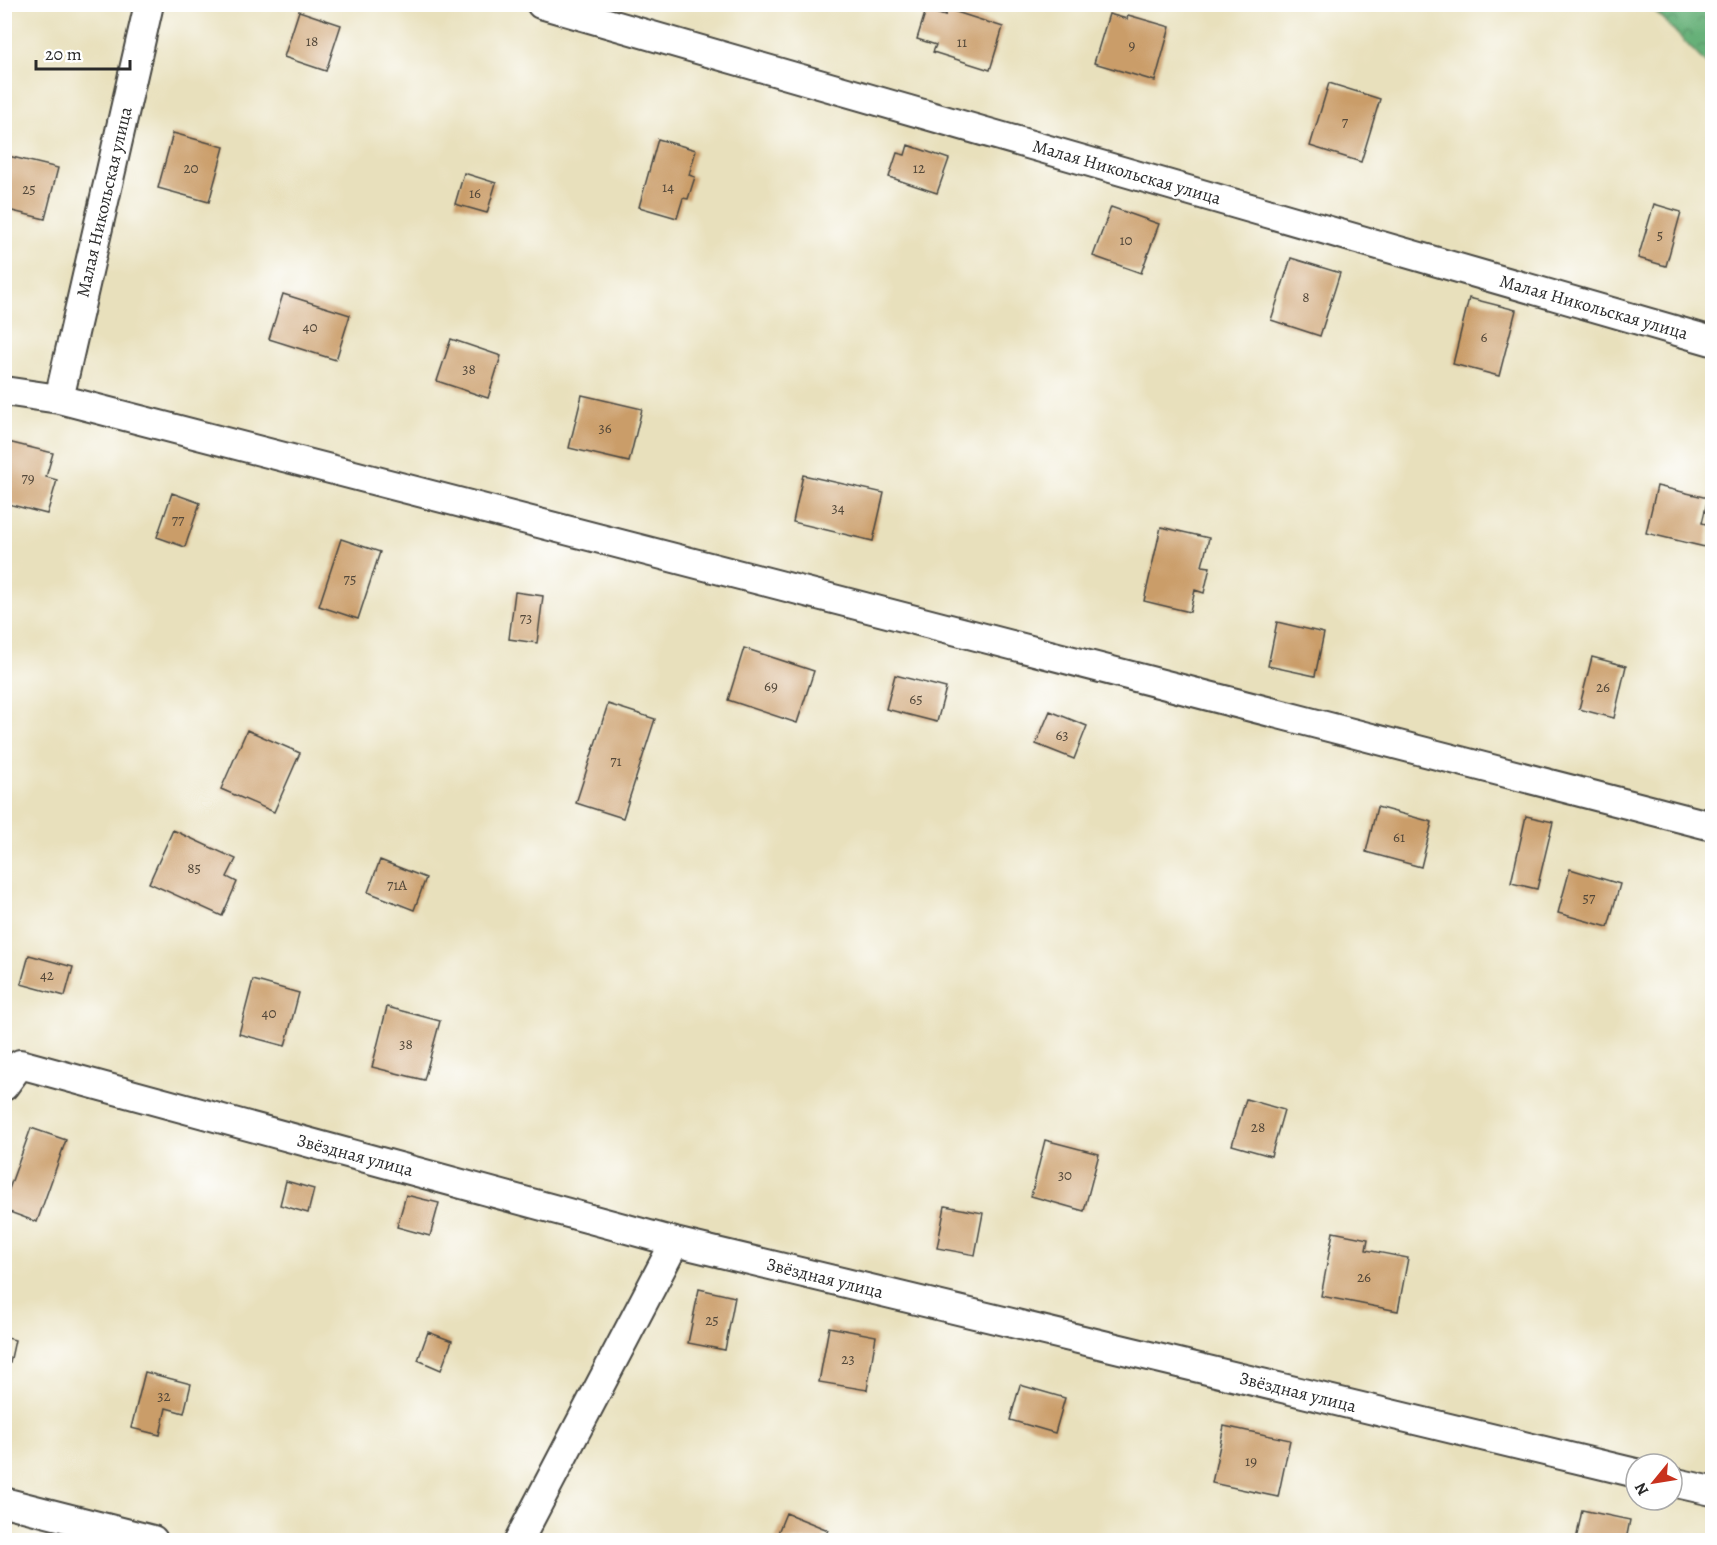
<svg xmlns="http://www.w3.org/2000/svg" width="1717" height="1545" font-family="Alegreya,serif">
<defs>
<pattern id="forest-crowns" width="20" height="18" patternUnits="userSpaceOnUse" patternTransform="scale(1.5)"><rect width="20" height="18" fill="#66b078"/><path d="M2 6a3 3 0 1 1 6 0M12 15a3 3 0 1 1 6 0" fill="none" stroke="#548f63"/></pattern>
</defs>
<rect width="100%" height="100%" fill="#fff"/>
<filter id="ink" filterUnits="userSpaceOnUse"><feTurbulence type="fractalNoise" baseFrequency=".0167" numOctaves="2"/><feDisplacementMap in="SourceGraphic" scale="12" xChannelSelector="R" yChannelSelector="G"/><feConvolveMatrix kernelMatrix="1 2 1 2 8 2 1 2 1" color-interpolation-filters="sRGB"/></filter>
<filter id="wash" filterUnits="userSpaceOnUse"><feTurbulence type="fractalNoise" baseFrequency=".008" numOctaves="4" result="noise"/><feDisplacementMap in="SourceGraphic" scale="24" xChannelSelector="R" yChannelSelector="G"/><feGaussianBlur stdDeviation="1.35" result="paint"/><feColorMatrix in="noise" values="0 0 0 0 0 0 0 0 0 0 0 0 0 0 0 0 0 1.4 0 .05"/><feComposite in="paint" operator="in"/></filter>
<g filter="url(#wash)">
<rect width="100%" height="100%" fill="#e8e0bc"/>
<path fill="url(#forest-crowns)" stroke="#486e52" stroke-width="1.5" d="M1639,5H1712V70L1655,11Z"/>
<g id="blocks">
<path fill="#ca9d69" d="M947,9L1003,27L990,70L933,52L936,45L917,39L926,10L945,16Z
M299,11L341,25L326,71L284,57Z
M1109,14L1127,19L1128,15L1170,27L1155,81L1094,63Z
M1329,83L1380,99L1361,162L1310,146Z
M173,133L224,147L209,202L158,188Z
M658,139L696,150L689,175L695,177L688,199L683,198L677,218L639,207Z
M908,145L949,159L937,193L889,177L897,153L905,155Z
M4,155L58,168L45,219L4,209Z
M464,173L496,183L487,213L455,204Z
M1654,204L1681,212L1666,266L1638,258Z
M1111,207L1159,224L1141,273L1093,256Z
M1291,258L1340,273L1320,336L1271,320Z
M283,294L350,315L336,360L269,339Z
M1469,298L1516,310L1499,376L1453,364Z
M451,339L501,356L488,398L437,381Z
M582,395L642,409L629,462L569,448Z
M4,441L53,453L46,477L57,480L47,514L4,503Z
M803,475L884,493L873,541L793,522Z
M1657,486L1708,498L1702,523L1710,525L1705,547L1646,533Z
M172,493L200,503L185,547L157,537Z
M1161,527L1209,538L1202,566L1210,567L1204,593L1195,590L1190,612L1144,601Z
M341,539L380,552L358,619L319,606Z
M515,592L543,596L537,643L509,639Z
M1277,622L1324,633L1315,676L1268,666Z
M744,648L814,671L797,723L728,700Z
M1592,657L1626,666L1614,718L1579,709Z
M895,675L946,688L937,722L886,709Z
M608,704L655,719L623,818L576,803Z
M1050,711L1087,726L1074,759L1036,744Z
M247,730L300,753L274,812L221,789Z
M1377,807L1432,822L1421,867L1366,852Z
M1526,816L1553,822L1537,889L1511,883Z
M173,830L236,859L227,877L237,882L222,916L149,883Z
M380,860L426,878L414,910L368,892Z
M1570,869L1620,884L1608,927L1558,913Z
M29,955L73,967L65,996L21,984Z
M253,980L299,993L285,1046L239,1034Z
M387,1007L440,1021L424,1080L372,1067Z
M1246,1099L1284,1110L1271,1156L1232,1145Z
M31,1128L66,1140L37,1222L4,1210V1203Z
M1045,1140L1099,1154L1084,1211L1031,1196Z
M286,1181L314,1189L308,1213L280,1205Z
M406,1195L439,1203L430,1236L397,1227Z
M945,1206L983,1213L975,1255L937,1248Z
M1333,1232L1368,1239L1366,1250L1408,1258L1398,1311L1321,1296Z
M699,1289L735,1297L725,1350L688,1343Z
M829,1327L876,1336L867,1390L819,1382Z
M428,1332L452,1341L441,1370L418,1360Z
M4,1337L15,1340L10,1363L4,1361Z
M145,1372L191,1384L184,1413L166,1408L160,1435L131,1428Z
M1020,1385L1065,1398L1055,1433L1010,1420Z
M1224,1426L1290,1440L1278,1497L1212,1483Z
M1582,1510L1630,1520L1626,1540H1576Z
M786,1513L828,1530L823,1540H775Z"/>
</g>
</g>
<g filter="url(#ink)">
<use href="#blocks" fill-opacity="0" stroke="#474641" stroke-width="1.5"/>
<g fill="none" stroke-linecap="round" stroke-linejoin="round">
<defs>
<path id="minor" d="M541,4L1712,341
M4,391L59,399L1712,826
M59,399L149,4
M4,1086L20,1064L675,1242L1636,1473
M1672,1482L1712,1491
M4,1502L153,1540
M519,1540L675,1242"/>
</defs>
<use href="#minor" stroke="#474641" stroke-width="32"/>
<use href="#minor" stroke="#fff" stroke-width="28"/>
</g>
</g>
<g text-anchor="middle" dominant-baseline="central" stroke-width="4.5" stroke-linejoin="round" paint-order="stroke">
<g font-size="15" fill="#53483a">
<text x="312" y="41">18</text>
<text x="962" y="42">11</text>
<text x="1132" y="45">9</text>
<text x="1345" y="122">7</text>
<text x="191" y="168">20</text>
<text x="919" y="168">12</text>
<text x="668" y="187">14</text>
<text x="29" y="189">25</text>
<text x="475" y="193">16</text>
<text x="1660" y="235">5</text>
<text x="1126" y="240">10</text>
<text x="1306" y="297">8</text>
<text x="310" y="327">40</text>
<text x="1484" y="337">6</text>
<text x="469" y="369">38</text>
<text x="605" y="428">36</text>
<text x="28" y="478">79</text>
<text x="838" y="508">34</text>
<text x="178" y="520">77</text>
<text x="350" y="579">75</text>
<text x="526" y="618">73</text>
<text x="771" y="686">69</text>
<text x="1603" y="687">26</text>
<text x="916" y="699">65</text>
<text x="1062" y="735">63</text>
<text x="616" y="761">71</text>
<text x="1399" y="837">61</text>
<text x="194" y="868">85</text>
<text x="397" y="885">71А</text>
<text x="1589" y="898">57</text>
<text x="47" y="975">42</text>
<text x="269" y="1013">40</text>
<text x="406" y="1044">38</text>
<text x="1258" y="1127">28</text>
<text x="1065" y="1175">30</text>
<text x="1364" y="1277">26</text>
<text x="712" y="1320">25</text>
<text x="848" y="1359">23</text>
<text x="164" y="1396">32</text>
<text x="1251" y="1461">19</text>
</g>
<g font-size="18" fill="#2b2b2b" stroke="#fff">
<text transform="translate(1127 172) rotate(16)">Малая Никольская улица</text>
<text transform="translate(104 202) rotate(-77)">Малая Никольская улица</text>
<text transform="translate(1594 307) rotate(16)">Малая Никольская улица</text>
<text transform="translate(355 1155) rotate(15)">Звёздная улица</text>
<text transform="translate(825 1278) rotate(14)">Звёздная улица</text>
<text transform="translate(1298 1392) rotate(14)">Звёздная улица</text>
</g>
</g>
<rect width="1717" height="1545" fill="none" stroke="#fff" stroke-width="24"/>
<g transform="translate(1654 1482) rotate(240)"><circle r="28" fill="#ffffff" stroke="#aaaaaa" stroke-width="1.5"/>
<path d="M0-4.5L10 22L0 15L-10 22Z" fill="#c8321e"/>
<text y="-9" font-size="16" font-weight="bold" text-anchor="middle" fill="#2b2b2b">N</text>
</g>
<path d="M36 60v9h94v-9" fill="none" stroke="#2b2b2b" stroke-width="3"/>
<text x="45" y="60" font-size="18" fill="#2b2b2b" stroke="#ffffff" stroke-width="4.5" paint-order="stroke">20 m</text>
</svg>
